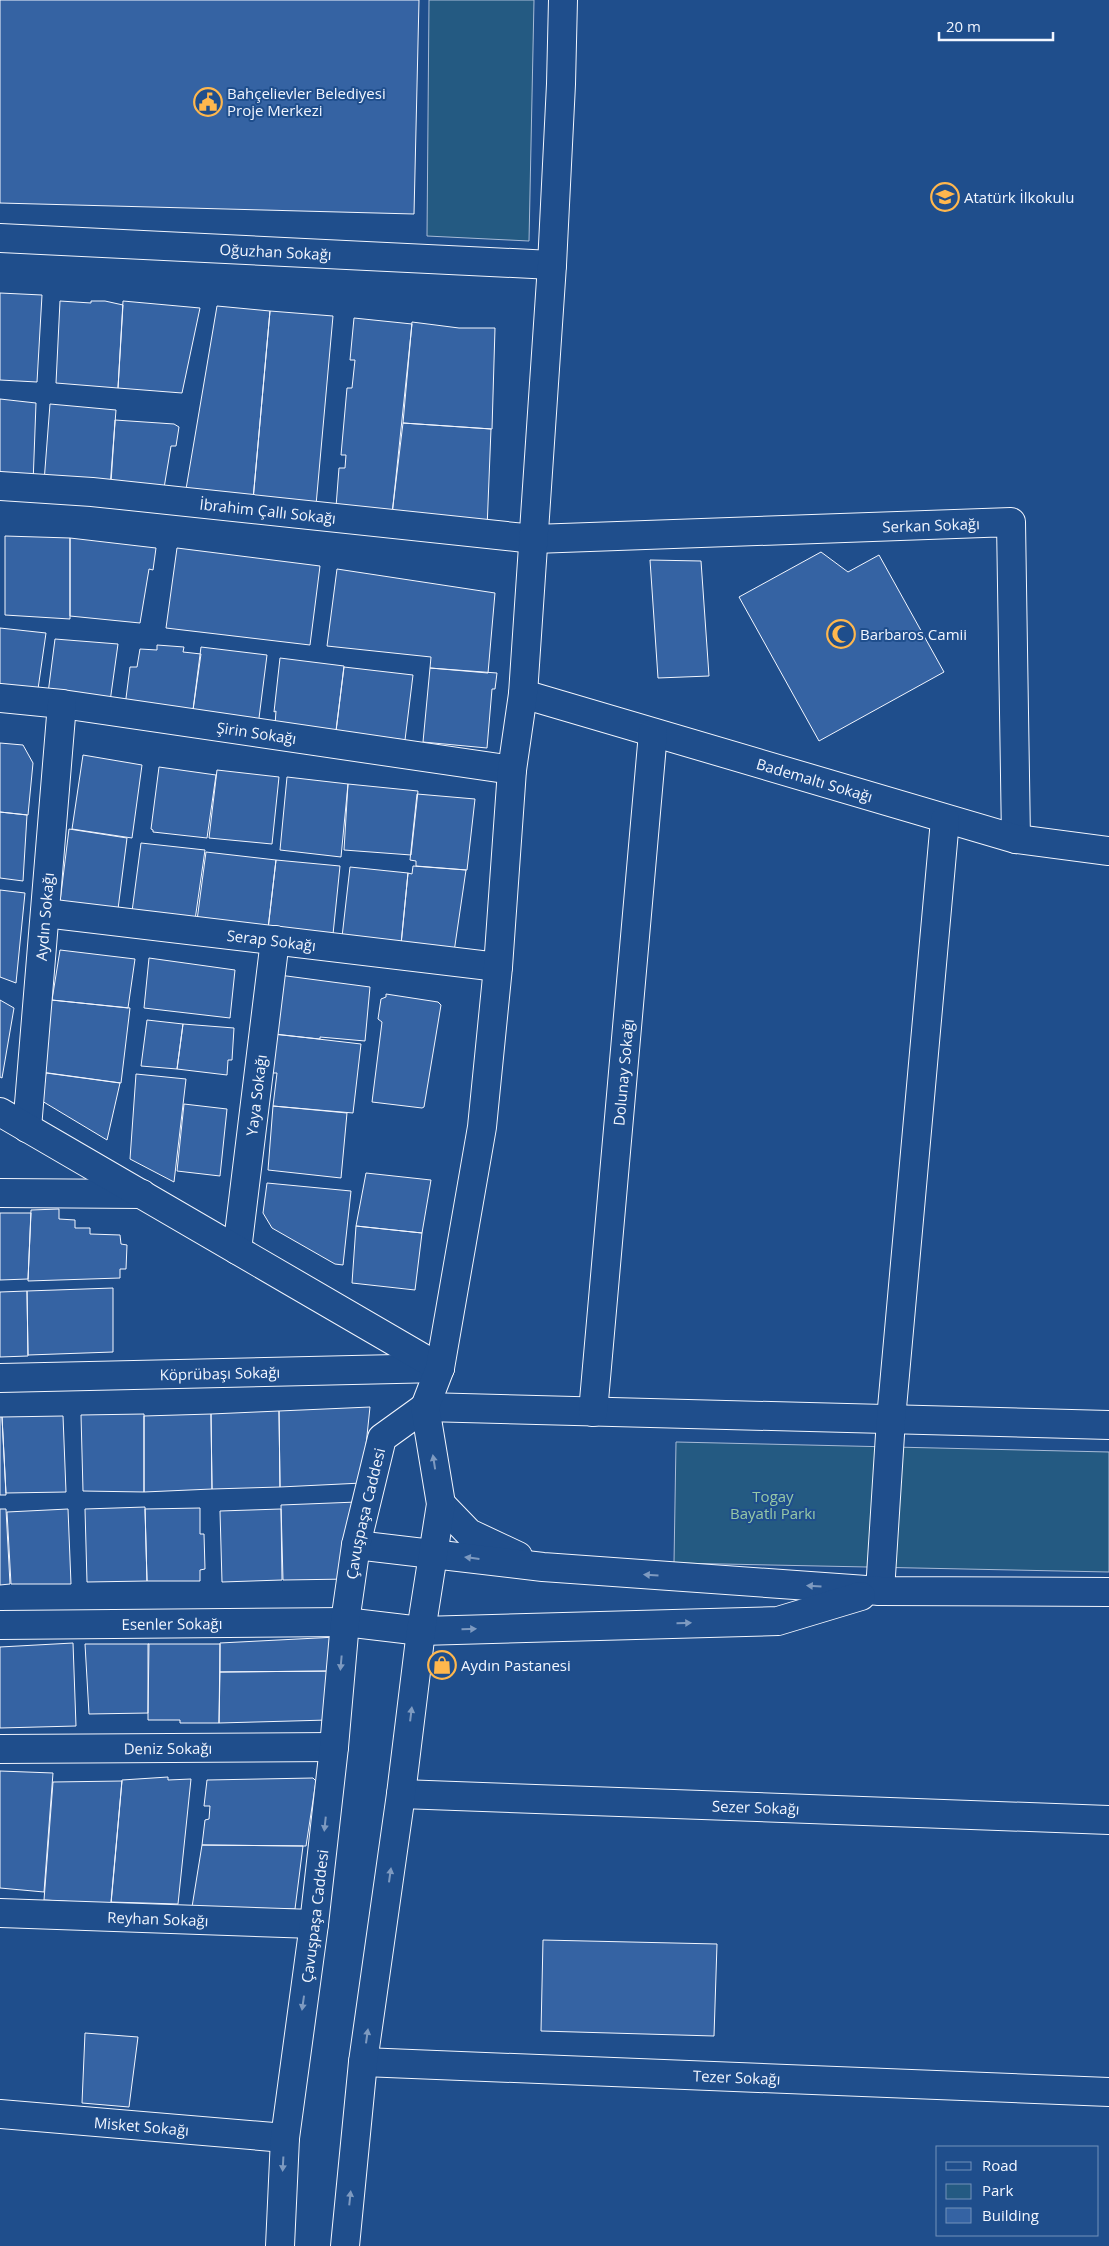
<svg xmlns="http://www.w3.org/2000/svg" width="1109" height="2246" font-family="'Open Sans',sans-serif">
<rect width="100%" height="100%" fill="#1f4e8c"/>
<path fill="#245a82" stroke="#a8bbd7" d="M429,0H534L529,241L427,236Z
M676,1442L1109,1452V1572L674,1563Z"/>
<path fill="#3563a3" stroke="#f2f6ff" d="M0,0H419L414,214L0,203Z
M0,293L42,295L37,382L0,380Z
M60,301L91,303V301H105L123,305L118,388L56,383Z
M123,301L200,308L182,393L118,388Z
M217,306L270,311L253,500L185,495Z
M270,311L333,316L316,505L253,500Z
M354,318L412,324L392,515L336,507L339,468H345L346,455H341L347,388H352L355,360H350Z
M412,322L459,328H495L492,429L403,423Z
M0,399L36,403L33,484L0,481Z
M50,404L116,410L110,487L44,482Z
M115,420L174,424L179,427L176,446H171L164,488L111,483Z
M403,423L491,429L487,529L392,514Z
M5,536L70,538V619L5,615Z
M70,538L156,548L153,570L149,569L140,623L70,616Z
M177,548L320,566L310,645L166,628Z
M821,552L848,572L879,555L944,672L819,741L739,597Z
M650,560L701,561L709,676L658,678Z
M337,569L495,593L488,673L430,668L431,657L327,646Z
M0,628L46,633L37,696L0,691Z
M55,639L118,644L109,709L47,701Z
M157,645L184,647L183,652L201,654L193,710L125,706L130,667H137L140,649L157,650Z
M201,647L267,655L258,726L193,710Z
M280,658L344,666L336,731L275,725L276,711L274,712Z
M344,667L413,675L405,740L336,731Z
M430,668L497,673L495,689H492L487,748L423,742Z
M0,743L23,745L33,763L28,815L0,812Z
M83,755L142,765L132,838L72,829Z
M159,767L216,775L207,838L153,832V830L151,829Z
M217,770L279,777L272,844L209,838Z
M287,777L348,784L341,857L280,850Z
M348,784L418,791L411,855L344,850Z
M417,794L475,799L467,870L416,866V861L410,860Z
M0,812L27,815L23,881L0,878Z
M69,829L127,838L117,917L59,910Z
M141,843L205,850L194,927L131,919Z
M206,852L276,860L267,938L196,928Z
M276,860L340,866L332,944L267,937Z
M413,866L466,870L454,952L401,945L408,873L412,874Z
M350,867L408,873L401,944L342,937Z
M0,890L25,893L16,983L0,977Z
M60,950L135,959L128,1008L52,1000Z
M149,958L235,970L230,1018L144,1008Z
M279,975L370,987L365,1041L320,1037V1039L272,1034Z
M386,994L438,1002L441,1005L424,1107L422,1108L372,1102L382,1022L378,1019L381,999L386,997Z
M0,1000L14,1008L2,1078L0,1077Z
M51,1000L130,1008L121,1083L41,1072Z
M147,1020L183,1024L177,1069L141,1066Z
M183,1024L234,1028L232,1060H228L227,1075L177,1069Z
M275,1034L361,1044L353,1113L273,1106L277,1073H270Z
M46,1073L120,1083L107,1140L42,1101Z
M136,1074L186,1079L174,1182L130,1159Z
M184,1104L227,1109L220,1176L177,1171Z
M273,1106L347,1113L341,1178L268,1170Z
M366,1173L431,1180L422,1233L356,1226Z
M267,1183L351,1191L343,1265L335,1264L272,1228L263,1213Z
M59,1209V1219L75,1220V1228H90V1234L120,1235L121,1244L127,1245L126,1269H120V1278L28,1281L31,1210Z
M0,1213H31L28,1279L0,1280Z
M356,1226L422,1233L415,1290L352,1283Z
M113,1288V1352L28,1355L27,1291Z
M27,1291L28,1356L0,1357V1292Z
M370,1407L362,1483L280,1487L279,1411Z
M279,1411L280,1487L212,1489L211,1414Z
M144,1414V1492L83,1491L81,1415Z
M211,1414L212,1489L144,1492V1416Z
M63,1416L66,1492L6,1493L2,1417Z
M0,1417H2L6,1495H0Z
M357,1502L350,1579L283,1580L281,1505Z
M145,1507L147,1581L87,1582L85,1509Z
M200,1508V1534H204L205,1569L200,1570V1581H147L145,1509Z
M0,1509H6L10,1584L0,1585Z
M68,1509L71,1584H11L7,1512Z
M281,1509L282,1580L222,1582L220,1511Z
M337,1637L335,1671L220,1672V1643Z
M73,1643L76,1726L0,1728V1647Z
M85,1644H149L148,1713L89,1714Z
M148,1644H220L219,1723H180V1720H148Z
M334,1671L328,1720L219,1723L220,1672Z
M0,1771L53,1773L44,1892L0,1888Z
M168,1777V1780L191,1779L178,1904L111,1902L122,1780Z
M313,1778L316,1781L306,1846L202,1845L205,1820L209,1819L210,1806H204L207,1780Z
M122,1781L111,1904L44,1900L53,1782Z
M202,1845L303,1846L295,1909L192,1907Z
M543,1940L717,1944L714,2036L541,2031Z
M85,2033L138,2037L129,2107L82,2103Z"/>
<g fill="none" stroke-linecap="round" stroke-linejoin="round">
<defs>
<g id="street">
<path id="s1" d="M0,238L552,265"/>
<path id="s2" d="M0,486L92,492L534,539L1011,522L1016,839"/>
<path id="s3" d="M523,694L1016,839L1109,851"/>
<path id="s4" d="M0,698L62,704L512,770"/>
<path id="s5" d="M45,913L498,967"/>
<path id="s6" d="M27,1128L62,704"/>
<path d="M0,1193L142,1194"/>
<path id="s7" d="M237,1250L275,940"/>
<path id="s8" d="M0,1378L440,1368"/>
<path d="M425,1407L1109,1425"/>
<path id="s9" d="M593,1412L653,733"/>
<path d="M880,1591L891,1419L945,820"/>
<path id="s10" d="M0,1625L345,1622"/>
<path id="s11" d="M0,1749L334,1747"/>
<path id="s12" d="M401,1794L1109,1820"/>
<path id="s13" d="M0,1913L314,1924"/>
<path id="s14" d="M363,2062L1109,2092"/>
<path id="s15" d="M0,2114L285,2138"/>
</g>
<g id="secondary">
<path d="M0,1112L440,1368"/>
<path d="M441,1504L469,1533L518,1556"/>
<path d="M356,1545L543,1567L880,1591L1109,1592"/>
<path d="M345,1622L421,1631L778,1621L861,1596"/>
<path id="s16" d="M280,2246L285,2138L314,1924L334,1747L345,1622L356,1545L382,1438L425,1407"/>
<path d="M345,2246L363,2062L401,1794L421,1631L441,1504L425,1407L440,1368L482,1127L498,967L512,770L523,694L552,265L561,84L563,0"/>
</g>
</defs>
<use href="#street" stroke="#f2f6ff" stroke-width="30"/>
<use href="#secondary" stroke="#f2f6ff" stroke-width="30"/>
<use href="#street" stroke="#1f4e8c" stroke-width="28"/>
<use href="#secondary" stroke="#1f4e8c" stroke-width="28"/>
</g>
<defs><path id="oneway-solid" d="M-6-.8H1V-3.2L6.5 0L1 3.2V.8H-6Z" transform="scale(1.25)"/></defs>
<g fill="#7e9ac0">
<use href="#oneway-solid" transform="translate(434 1462) rotate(-99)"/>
<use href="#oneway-solid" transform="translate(472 1558) rotate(-173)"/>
<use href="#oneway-solid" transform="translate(651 1575) rotate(-176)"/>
<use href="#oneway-solid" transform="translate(814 1586) rotate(-176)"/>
<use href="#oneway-solid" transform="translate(684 1623) rotate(-2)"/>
<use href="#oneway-solid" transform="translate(469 1629) rotate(-2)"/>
<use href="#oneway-solid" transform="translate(341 1663) rotate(95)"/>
<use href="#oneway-solid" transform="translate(411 1714) rotate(-83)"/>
<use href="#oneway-solid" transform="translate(325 1824) rotate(96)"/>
<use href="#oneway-solid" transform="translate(390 1875) rotate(-82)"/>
<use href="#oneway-solid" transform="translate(303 2003) rotate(98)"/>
<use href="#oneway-solid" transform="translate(367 2036) rotate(-82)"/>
<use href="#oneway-solid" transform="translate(283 2164) rotate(93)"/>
<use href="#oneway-solid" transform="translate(350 2198) rotate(-84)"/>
</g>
<defs>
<symbol id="civic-ring" viewBox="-11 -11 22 22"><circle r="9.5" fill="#1f4e8c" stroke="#ffb74d" stroke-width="1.5"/><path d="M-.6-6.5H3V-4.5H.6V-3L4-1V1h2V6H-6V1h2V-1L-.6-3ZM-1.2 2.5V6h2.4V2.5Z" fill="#ffb74d"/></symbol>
<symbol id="school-ring" viewBox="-11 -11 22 22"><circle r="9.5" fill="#1f4e8c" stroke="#ffb74d" stroke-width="1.5"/><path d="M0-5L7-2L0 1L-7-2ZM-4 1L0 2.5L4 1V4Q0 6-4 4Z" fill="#ffb74d"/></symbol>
<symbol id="mosque-ring" viewBox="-11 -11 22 22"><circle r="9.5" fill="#1f4e8c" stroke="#ffb74d" stroke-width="1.5"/><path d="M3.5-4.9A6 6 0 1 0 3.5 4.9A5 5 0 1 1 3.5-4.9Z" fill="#ffb74d"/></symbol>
<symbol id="shop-ring" viewBox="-11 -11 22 22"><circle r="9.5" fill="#1f4e8c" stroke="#ffb74d" stroke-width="1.5"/><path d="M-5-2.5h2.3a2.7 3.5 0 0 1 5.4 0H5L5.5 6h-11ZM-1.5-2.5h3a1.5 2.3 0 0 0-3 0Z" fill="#ffb74d"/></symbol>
</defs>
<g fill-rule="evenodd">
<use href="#civic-ring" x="192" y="86" width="32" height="32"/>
<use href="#school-ring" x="929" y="181" width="32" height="32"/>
<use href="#mosque-ring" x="825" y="618" width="32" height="32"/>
<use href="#shop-ring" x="426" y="1649" width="32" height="32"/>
</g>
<g text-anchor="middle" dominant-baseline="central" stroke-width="4" stroke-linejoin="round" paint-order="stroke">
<g font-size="15" fill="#f2f6ff" stroke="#1f4e8c" text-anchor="start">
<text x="227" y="93">Bahçelievler Belediyesi<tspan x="227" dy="17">Proje Merkezi</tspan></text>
<text x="964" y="197">Atatürk İlkokulu</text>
<text x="860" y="634">Barbaros Camii</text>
<text x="461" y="1665">Aydın Pastanesi</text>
</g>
<g font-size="15" fill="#f2f6ff" stroke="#1f4e8c">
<text stroke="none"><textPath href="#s1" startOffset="276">Oğuzhan Sokağı</textPath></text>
<text stroke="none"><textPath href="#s2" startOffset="269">İbrahim Çallı Sokağı</textPath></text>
<text stroke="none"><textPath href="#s2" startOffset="934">Serkan Sokağı</textPath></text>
<text stroke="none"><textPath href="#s4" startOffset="259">Şirin Sokağı</textPath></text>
<text stroke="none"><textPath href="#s3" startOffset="304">Bademaltı Sokağı</textPath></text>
<text stroke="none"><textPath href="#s6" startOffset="212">Aydın Sokağı</textPath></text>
<text stroke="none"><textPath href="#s5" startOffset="228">Serap Sokağı</textPath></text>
<text stroke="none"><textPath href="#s9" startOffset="341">Dolunay Sokağı</textPath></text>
<text stroke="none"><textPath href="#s7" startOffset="156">Yaya Sokağı</textPath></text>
<text stroke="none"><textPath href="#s8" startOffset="220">Köprübaşı Sokağı</textPath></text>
<text stroke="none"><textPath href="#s16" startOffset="738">Çavuşpaşa Caddesi</textPath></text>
<text stroke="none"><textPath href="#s10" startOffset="172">Esenler Sokağı</textPath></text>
<text stroke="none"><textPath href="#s11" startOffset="168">Deniz Sokağı</textPath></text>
<text stroke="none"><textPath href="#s12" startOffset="355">Sezer Sokağı</textPath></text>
<text stroke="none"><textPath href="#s16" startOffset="332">Çavuşpaşa Caddesi</textPath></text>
<text stroke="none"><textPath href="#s13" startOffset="158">Reyhan Sokağı</textPath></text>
<text stroke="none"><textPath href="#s14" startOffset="374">Tezer Sokağı</textPath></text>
<text stroke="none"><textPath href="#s15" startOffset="142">Misket Sokağı</textPath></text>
</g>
<g font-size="15" fill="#97c8a6" stroke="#1f4e8c">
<text x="773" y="1496">Togay<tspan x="773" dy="17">Bayatlı Parkı</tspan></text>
</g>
</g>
<rect x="936" y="2146" width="162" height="90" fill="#1f4e8c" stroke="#7391ba"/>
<rect x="946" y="2162" width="25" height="8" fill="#1f4e8c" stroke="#7391ba"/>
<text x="982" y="2171" font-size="15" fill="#f2f6ff">Road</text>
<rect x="946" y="2184" width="25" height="15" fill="#245a82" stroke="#7391ba"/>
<text x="982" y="2196" font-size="15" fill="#f2f6ff">Park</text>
<rect x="946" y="2208" width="25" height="15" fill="#3563a3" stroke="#7391ba"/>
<text x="982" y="2221" font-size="15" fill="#f2f6ff">Building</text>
<path d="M939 32v8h114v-8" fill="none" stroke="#f2f6ff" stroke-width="2.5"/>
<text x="946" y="32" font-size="15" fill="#f2f6ff" stroke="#1f4e8c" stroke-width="4" paint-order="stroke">20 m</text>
</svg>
